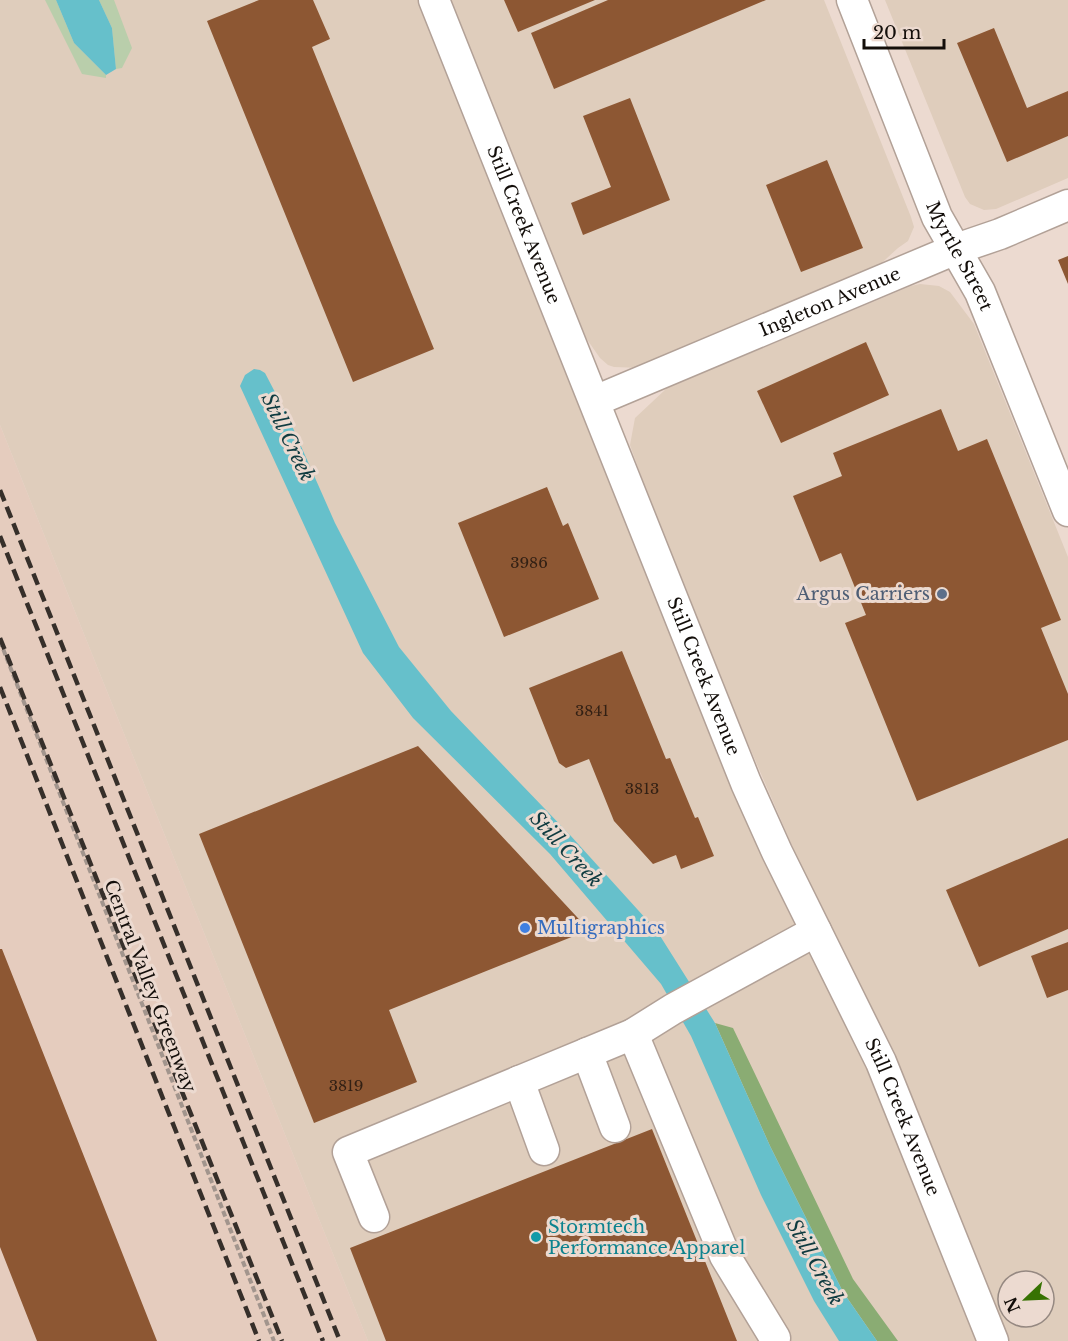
<svg xmlns="http://www.w3.org/2000/svg" width="1068" height="1341" font-family="'Libre Baskerville',serif">
<rect width="100%" height="100%" fill="#ecdad0"/>
<path fill="#e5ccbe" d="M0,425L368,1341H0Z"/>
<path fill="#dfcdbc" fill-rule="evenodd" d="M0,0H419L731,785L775,883L842,1010L978,1341H368L0,425Z
M451,0H824L911,217L914,227L908,241L898,248L875,269L640,368L614,367L608,365L600,358L586,338L553,264Z
M885,0H1068V178L996,209L984,210L970,204L965,197Z
M920,284L939,286L950,292L974,324L1068,557V1341H1006L708,651L657,521L630,445L635,418L667,388L911,286ZM1008,1281H1044V1317H1008Z"/>
<path fill="#b9ceab" d="M45,0H56L74,43L106,75V78L82,74Z
M99,0H114L132,48L122,68L116,69L112,28Z"/>
<path fill="#8aac73" d="M715,1023L733,1028L853,1279L898,1341H877L843,1292L770,1146Z"/>
<path fill="#66c0cb" d="M56,0H99L112,28L116,69L106,75L74,43Z
M254,369L260,370L265,373L289,419L335,523L399,647L451,711L570,835L657,931L715,1023L770,1146L843,1292L877,1341H839L814,1301L761,1195L691,1036L661,984L550,854L413,718L363,653L240,386L245,375Z"/>
<path fill="#8d5733" d="M259,0H313L330,39L312,47L434,349L353,382L207,21Z
M504,0H595L518,32Z
M608,0H766L554,89L531,33Z
M994,28L1027,108L1068,91V136L1007,162L957,43Z
M630,98L670,200L583,235L571,203L611,187L583,116Z
M827,160L863,248L801,272L766,185Z
M1068,256V284L1058,260Z
M866,342L889,395L781,443L757,391Z
M941,409L958,451L987,439L1061,620L1041,628L1068,694V740L917,801L845,623L866,615L841,553L820,562L793,496L842,476L833,453Z
M547,487L563,526L568,523L599,599L504,637L458,523Z
M622,651L666,759L670,758L695,818L698,817L714,856L681,869L676,855L653,864L614,821L589,759L566,768L559,763L529,688Z
M418,746L589,930L389,1010L417,1082L314,1123L199,834Z
M1068,838V929L979,967L946,890Z
M1068,942V990L1047,998L1031,956Z
M0,949H2L157,1341H37L0,1247Z
M652,1129L737,1341H386L350,1248Z"/>
<g fill="none" stroke-linecap="round" stroke-linejoin="round">
<defs>
<g id="minor">
<path id="s1" d="M434,0L746,783L777,852L881,1062L993,1341"/>
<path id="s2" d="M852,0L937,217L980,292L1068,511"/>
<path id="s3" d="M595,401L956,249L1000,234L1068,205"/>
<path d="M633,1034L725,1256L775,1338"/>
<path d="M587,1053L615,1127"/>
<path d="M519,1081L544,1150"/>
<path d="M374,1217L348,1152L633,1034L673,1009L816,931"/>
</g>
</defs>
<use href="#minor" stroke="#b2a197" stroke-width="33"/>
<path stroke="#a2958d" stroke-width="4" stroke-dasharray="6 3" stroke-linecap="butt" d="M0,641L274,1341"/>
<use href="#minor" stroke="#fff" stroke-width="30"/>
<path stroke="#362f2a" stroke-width="4.5" stroke-dasharray="12 6" stroke-linecap="butt" d="M0,490L340,1341
M0,536L323,1341
M0,638L282,1341
M0,687L259,1341"/>
</g>
<circle fill="#5c6f8a" stroke="#ecdad0" stroke-width="2" cx="942" cy="594" r="6"/>
<circle fill="#3f7fe0" stroke="#ecdad0" stroke-width="2" cx="525" cy="928" r="6"/>
<circle fill="#0f9aa8" stroke="#ecdad0" stroke-width="2" cx="536" cy="1237" r="6"/>
<g text-anchor="middle" dominant-baseline="central" stroke-width="6" stroke-linejoin="round" paint-order="stroke">
<g font-size="15" fill="#322014">
<text x="529" y="562">3986</text>
<text x="592" y="710">3841</text>
<text x="642" y="788">3813</text>
<text x="346" y="1085">3819</text>
</g>
<g font-size="18" fill="#130e0a" stroke="#ecdad0">
<text stroke="none"><textPath href="#s1" startOffset="242">Still Creek Avenue</textPath></text>
<text stroke="none"><textPath href="#s2" startOffset="278">Myrtle Street</textPath></text>
<text stroke="none"><textPath href="#s3" startOffset="255">Ingleton Avenue</textPath></text>
<text stroke="none"><textPath href="#s1" startOffset="728">Still Creek Avenue</textPath></text>
<text transform="translate(150 986) rotate(69)">Central Valley Greenway</text>
<text stroke="none"><textPath href="#s1" startOffset="1212">Still Creek Avenue</textPath></text>
</g>
<g font-size="18" fill="#4e5e75" stroke="#ecdad0" text-anchor="end">
<text x="930" y="594">Argus Carriers</text>
</g>
<g font-size="18" fill="#366cbe" stroke="#ecdad0" text-anchor="start">
<text x="537" y="928">Multigraphics</text>
</g>
<g font-size="18" fill="#0d838f" stroke="#ecdad0" text-anchor="start">
<text x="548" y="1227">Stormtech<tspan x="548" dy="21">Performance Apparel</tspan></text>
</g>
<g font-size="20" font-style="italic" fill="#0f3b40" stroke="#ecdad0">
<text transform="translate(288 437) rotate(64)">Still Creek</text>
<text transform="translate(566 849) rotate(47)">Still Creek</text>
<text transform="translate(815 1262) rotate(61)">Still Creek</text>
</g>
</g>
<g transform="translate(1026 1299) rotate(247)"><circle r="28" fill="#ecdad0" stroke="#958881" stroke-width="1.5"/>
<path d="M0-4.5L10 22L0 15L-10 22Z" fill="#377202"/>
<text y="-9" font-size="16" font-weight="bold" text-anchor="middle" fill="#130e0a">N</text>
</g>
<path d="M864 39v9h80v-9" fill="none" stroke="#130e0a" stroke-width="3"/>
<text x="873" y="39" font-size="18" fill="#130e0a" stroke="#ecdad0" stroke-width="4.5" paint-order="stroke">20 m</text>
</svg>
